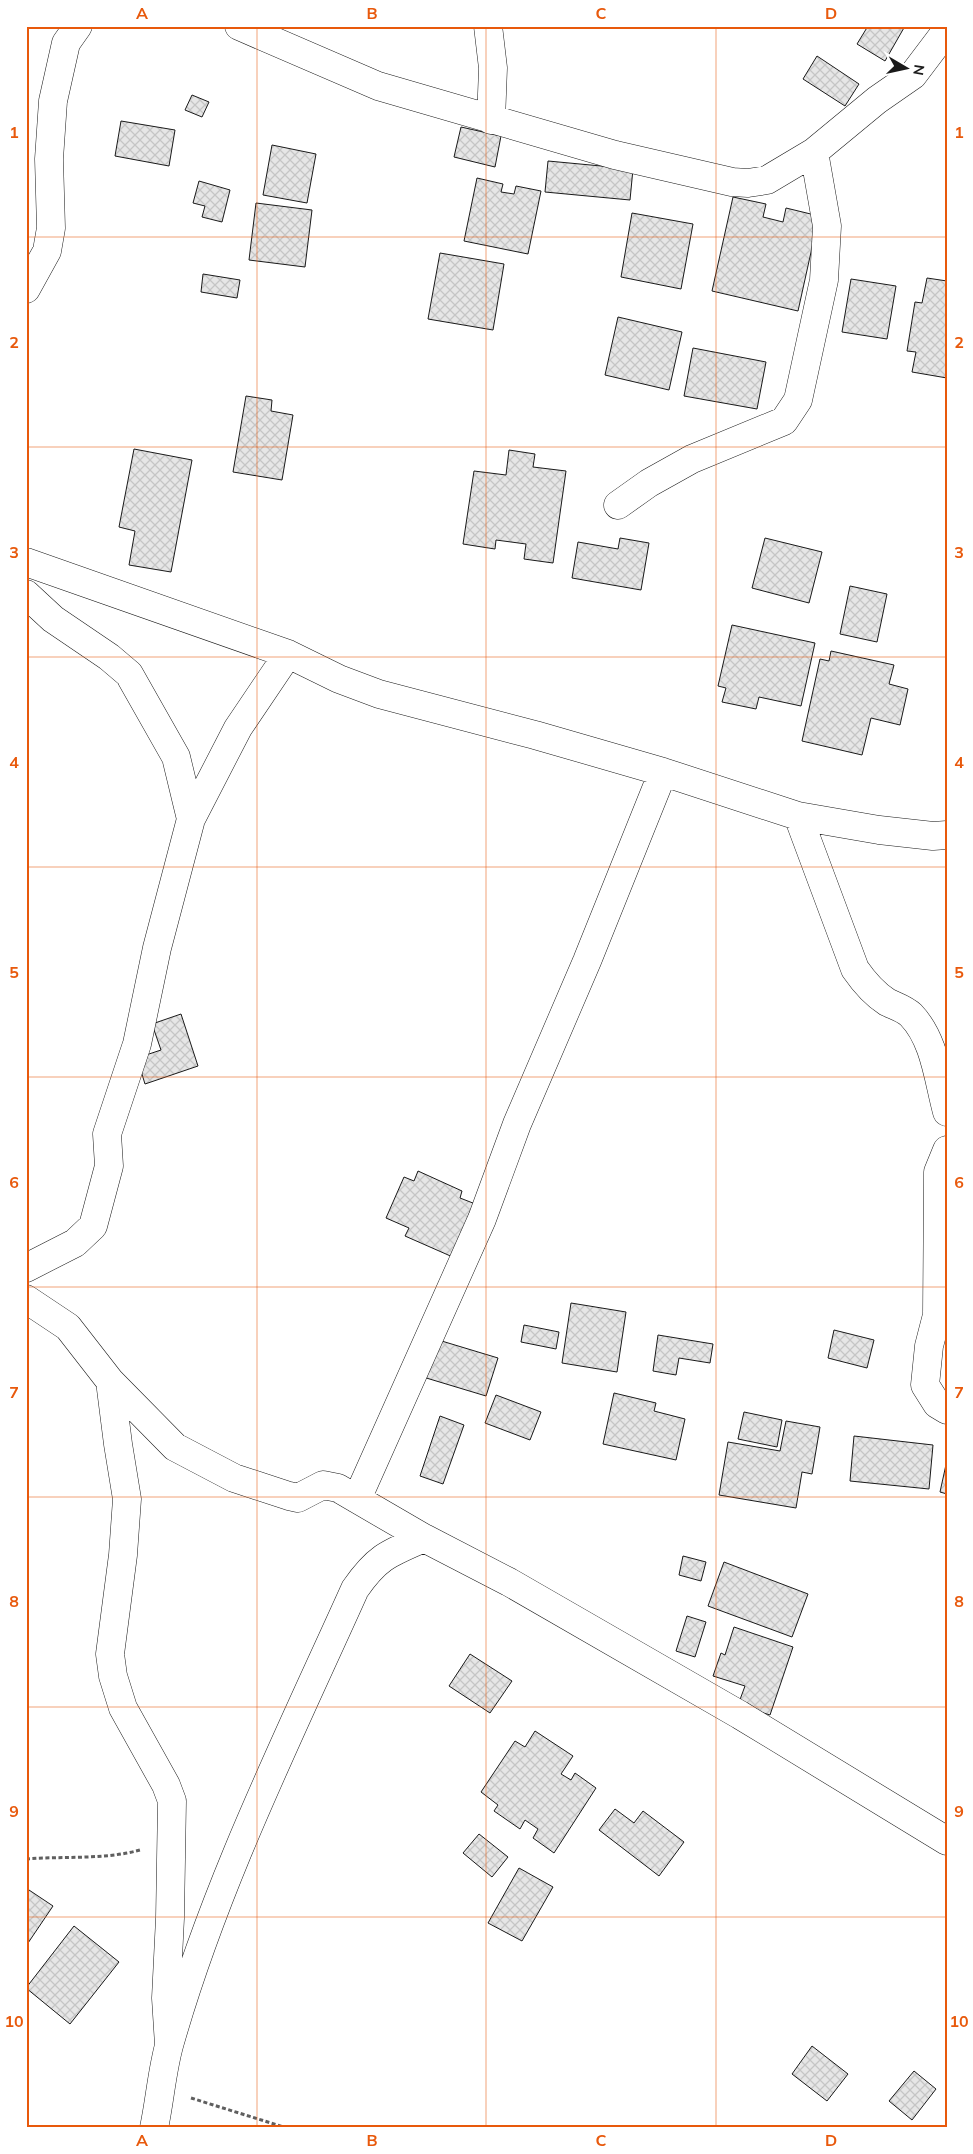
<svg xmlns="http://www.w3.org/2000/svg" width="973" height="2154" font-family="Mulish,sans-serif">
<defs>
<pattern id="building-cross-hatch" width="8" height="8" patternUnits="userSpaceOnUse" patternTransform="scale(1.25)"><rect width="8" height="8" fill="#e6e6e6"/><path d="M0 0l8 8M0 8l8-8" fill="none" stroke="#c5c5c5"/></pattern>
</defs>
<rect width="100%" height="100%" fill="#fff"/>
<path fill="url(#building-cross-hatch)" stroke="#1a1a1a" d="M868,26H905L885,61L857,44Z
M817,56L859,84L845,106L803,79Z
M192,95L209,102L202,117L185,110Z
M121,121L175,130L169,166L115,156Z
M461,127L501,136L495,167L454,157Z
M272,145L316,154L307,203L263,195Z
M548,161L633,169L630,200L545,192Z
M477,178L503,184L501,192L514,194L516,186L541,191L528,254L464,241Z
M199,181L230,190L222,222L202,217L205,206L193,203Z
M733,197L766,204L763,217L783,222L786,208L819,216L798,311L712,291Z
M256,203L312,210L305,267L249,260Z
M632,213L693,224L681,289L621,277Z
M440,253L504,264L493,330L428,319Z
M203,274L240,280L237,298L201,292Z
M927,278L947,281V378L912,372L916,352L907,351L915,302L922,303Z
M851,279L896,286L887,339L842,332Z
M618,317L682,332L669,390L605,375Z
M693,348L766,362L757,409L684,396Z
M246,396L272,400L271,411L293,415L282,480L233,472Z
M134,449L192,460L171,572L129,565L135,531L119,527Z
M509,450L535,454L533,467L566,471L553,563L524,559L526,544L496,540L495,549L463,544L474,471L506,475Z
M620,538L649,543L641,590L572,578L578,542L618,549Z
M765,538L822,552L809,603L752,588Z
M850,586L887,594L877,642L840,634Z
M732,625L815,643L801,706L759,697L756,709L722,702L726,688L718,686Z
M831,651L894,665L889,684L908,689L900,725L871,718L862,755L802,741L820,659L829,661Z
M181,1014L198,1066L145,1084L137,1058L161,1050L152,1024Z
M418,1171L462,1191L460,1198L478,1205L455,1258L405,1236L409,1228L386,1218L404,1177L414,1181Z
M571,1303L626,1312L617,1372L562,1363Z
M524,1325L559,1332L556,1349L521,1342Z
M834,1330L874,1340L867,1368L828,1358Z
M658,1335L713,1344L710,1363L679,1358L676,1375L653,1371Z
M435,1339L498,1358L486,1396L423,1377Z
M614,1393L656,1403L654,1411L685,1419L676,1460L603,1444Z
M496,1395L541,1412L530,1440L485,1423Z
M744,1412L782,1420L777,1447L738,1439Z
M440,1416L464,1425L443,1484L420,1476Z
M786,1421L820,1427L812,1474L802,1472L796,1508L719,1495L728,1442L780,1451Z
M854,1436L933,1445L929,1489L850,1481Z
M947,1460V1494L940,1492Z
M683,1556L706,1562L701,1581L679,1575Z
M724,1562L808,1594L792,1637L708,1606Z
M687,1616L706,1622L695,1657L676,1651Z
M734,1627L793,1647L770,1715L738,1705L745,1686L713,1676L721,1653L725,1655Z
M470,1654L512,1681L490,1713L449,1686Z
M535,1731L573,1756L561,1774L571,1780L575,1773L596,1788L554,1853L533,1838L538,1829L525,1820L520,1829L494,1811L498,1805L481,1792L515,1741L525,1747Z
M615,1809L634,1823L643,1811L684,1842L659,1876L599,1830Z
M479,1834L508,1857L492,1877L463,1853Z
M519,1868L553,1887L522,1941L488,1923Z
M26,1888L53,1906L26,1946Z
M74,1926L119,1962L70,2024L26,1988Z
M812,2046L848,2074L827,2101L792,2074Z
M914,2071L936,2089L912,2120L889,2101Z"/>
<g fill="none" stroke-linecap="round" stroke-linejoin="round">
<defs>
<path id="street" d="M239,26L378,86L615,155L732,182L748,183L767,180L814,152L877,100L913,75L947,30
M488,26L493,68L491,120
M26,289L47,251L51,228L49,159L53,101L66,43L78,26
M618,505L649,483L692,459L784,421L798,400L824,280L827,226L814,152
M26,562L288,654L339,679L379,694L535,735L663,772L798,816L879,830L933,836L947,835
M26,594L53,619L109,657L129,674L176,757L191,819
M798,816L855,969C864,982 873,993 887,1002C895,1006 905,1009 911,1015C935,1040 938,1079 947,1112
M947,1150L938,1172L937,1315L929,1346L925,1385L937,1404L947,1410
M26,1268L75,1243L93,1226L109,1166L107,1134L137,1044L157,948L191,819L238,728L288,654
M26,1299L68,1327L110,1381L175,1447L234,1478L289,1496L298,1498L323,1485L338,1488L424,1538L509,1582L740,1715L947,1841
M110,1381L118,1444L127,1499L123,1555L110,1654L113,1676L123,1708L166,1785L172,1801L170,1918L166,1998L169,2045
M357,1499L482,1219L517,1124L587,961L663,772
M154,2128C160,2100 162,2069 170,2042C215,1885 288,1738 355,1589C377,1557 389,1553 424,1538"/>
</defs>
<use href="#street" stroke="#1a1a1a" stroke-width="29"/>
<path stroke="#5f5f5f" stroke-width="3" stroke-dasharray="4 2.5" stroke-linecap="butt" d="M26,1859C63,1856 104,1860 140,1850
M191,2098L287,2128"/>
<use href="#street" stroke="#fff" stroke-width="28"/>
</g>
<path fill="none" stroke="#e8590c" stroke-width="1" stroke-opacity="0.55" d="M257,26V2128M486,26V2128M716,26V2128M26,237H947M26,447H947M26,657H947M26,867H947M26,1077H947M26,1287H947M26,1497H947M26,1707H947M26,1917H947"/>
<rect width="973" height="2154" fill="none" stroke="#ffffff" stroke-width="55"/>
<g transform="translate(906 68) rotate(99)" stroke="#ffffff" stroke-width="4" paint-order="stroke">
<path d="M0-4L9 19L0 12L-9 19Z" fill="#1a1a1a"/>
<text y="-8" font-size="14" font-weight="bold" text-anchor="middle" fill="#1a1a1a">N</text>
</g>
<rect x="28" y="28" width="918" height="2098" fill="none" stroke="#e8590c" stroke-width="2"/>
<g font-size="16" text-anchor="middle" font-weight="bold" fill="#e8590c">
<text x="142" y="19">A</text>
<text x="372" y="19">B</text>
<text x="601" y="19">C</text>
<text x="831" y="19">D</text>
<text x="14" y="138">1</text>
<text x="959" y="138">1</text>
<text x="14" y="348">2</text>
<text x="959" y="348">2</text>
<text x="14" y="558">3</text>
<text x="959" y="558">3</text>
<text x="14" y="768">4</text>
<text x="959" y="768">4</text>
<text x="14" y="978">5</text>
<text x="959" y="978">5</text>
<text x="14" y="1188">6</text>
<text x="959" y="1188">6</text>
<text x="14" y="1398">7</text>
<text x="959" y="1398">7</text>
<text x="14" y="1607">8</text>
<text x="959" y="1607">8</text>
<text x="14" y="1817">9</text>
<text x="959" y="1817">9</text>
<text x="14" y="2027">10</text>
<text x="959" y="2027">10</text>
<text x="142" y="2146">A</text>
<text x="372" y="2146">B</text>
<text x="601" y="2146">C</text>
<text x="831" y="2146">D</text>
</g>
</svg>
